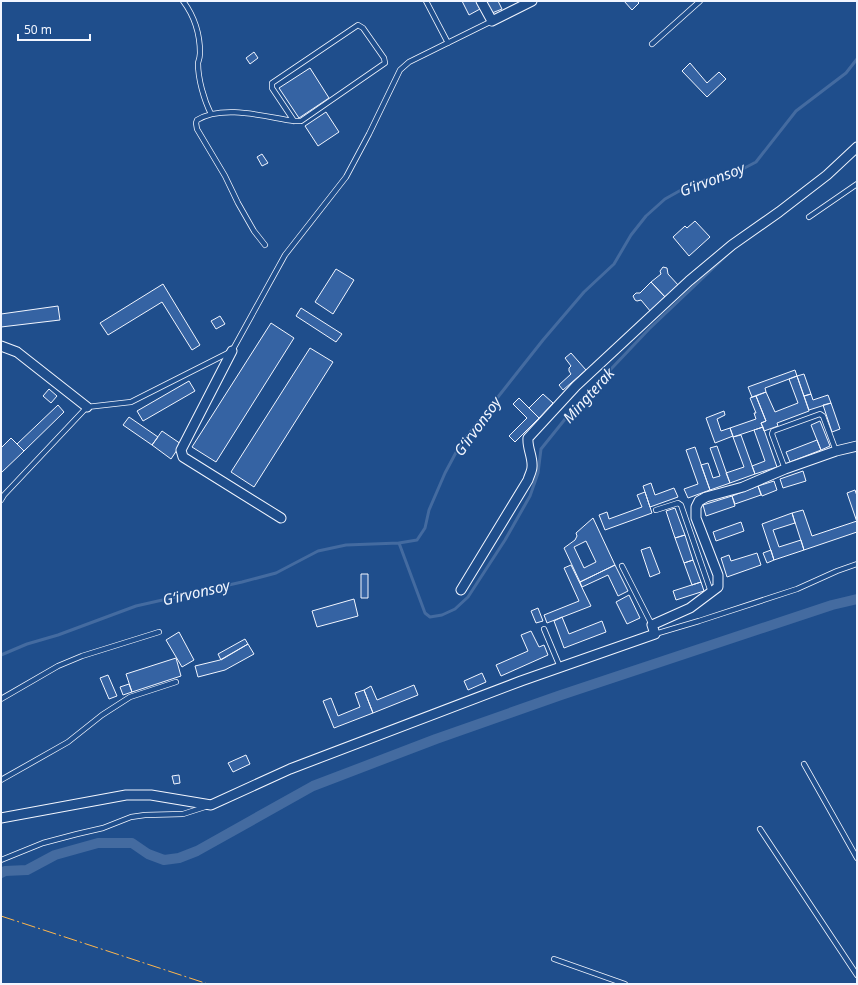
<svg xmlns="http://www.w3.org/2000/svg" width="858" height="985" font-family="'Noto Sans',sans-serif">
<rect width="100%" height="100%" fill="#1f4e8c"/>
<g fill="none" stroke-linecap="round" stroke-linejoin="round">
<path stroke="#446ba0" stroke-width="3" d="M399,543L425,613L430,617L442,615L455,609L468,597L505,540L530,496L538,473L541,449L574,408L649,329L731,251
M1,655L27,644L58,635L136,606L242,582L276,573L318,551L346,545L399,543L417,540L425,528L429,510L445,473L460,445L543,340L584,292L614,264L631,235L646,216L665,199L690,185L720,175L737,172L756,162L796,111L846,73L857,59"/>
<path stroke="#446ba0" stroke-width="10" d="M1,873L5,871L27,870L55,855L98,843H132L148,854L164,860L179,858L197,851L313,786L436,739L561,695L832,605L857,599"/>
</g>
<path fill="#3563a3" stroke="#f2f6ff" fill-rule="evenodd" d="M462,1H476L480,9L469,15Z
M486,1H498L502,9L492,13Z
M624,1H637L639,3L632,10Z
M254,52L258,58L250,64L246,58Z
M690,63L707,83L719,72L726,79L707,97L682,71Z
M310,68L329,98L299,118L279,88Z
M326,112L339,132L318,146L305,126Z
M262,154L268,163L262,166L257,157Z
M695,221L710,237L689,256L673,237L685,226L687,228Z
M663,267L667,268L668,274L679,286L666,298L651,282L661,274L660,271Z
M336,269L354,280L333,314L315,302Z
M651,282L666,298L651,312L641,300L637,301L635,300L633,296L636,293H640Z
M163,284L200,345L192,350L162,302L108,335L100,323Z
M58,306L60,320L1,327V314Z
M301,308L342,334L336,342L296,316Z
M220,316L225,324L216,329L211,321Z
M271,323L294,338L216,462L192,447Z
M310,348L333,362L254,487L231,472Z
M571,353L586,370L563,390L559,385L571,374L569,371V368L571,366L565,358Z
M795,370L797,376L765,388L766,392L752,397L748,387Z
M804,374L811,394L804,396L797,376Z
M797,376L809,411L777,423L778,426L764,431L761,423L766,421L756,396L766,392L775,412L798,403L789,379Z
M189,381L195,391L143,421L137,411Z
M49,389L57,396L51,403L43,396Z
M543,394L553,403L539,418L529,408Z
M811,394L813,400L828,395L831,403L809,410L804,396Z
M756,396L766,421L761,423L763,427L733,437L730,428L756,419L754,413H756L750,398Z
M519,398L539,418L515,442L509,436L527,418L513,404Z
M831,403L840,429L832,432L823,405Z
M58,405L64,412L24,451L17,444Z
M724,411L725,415L717,419L721,431L730,428L733,436L715,443L706,418Z
M129,417L158,437L152,445L123,425Z
M820,421L830,446L821,450L811,425Z
M763,427L777,467L755,474L752,466L765,461L754,430Z
M162,431L181,444L171,459L152,445Z
M741,435L755,474L730,483L726,473L744,467L733,437Z
M11,438L24,451L1,473V448Z
M817,440L821,450L790,462L786,452Z
M717,446L730,483L710,490L701,465L708,463L713,478L720,476L710,448Z
M695,447L710,490L688,498L684,489L698,484L686,450Z
M803,471L806,481L783,488L780,479Z
M774,481L777,490L762,496L758,486Z
M651,483L655,495L674,488L678,497L650,507L643,486Z
M758,486L761,495L735,504L732,496Z
M855,490L857,496V522L847,493Z
M645,492L652,513L605,530L599,515L607,512L609,519L642,507L637,495Z
M732,496L735,506L706,516L703,505Z
M675,508L685,535L675,538L666,511Z
M803,510L812,536L857,521V532L804,550L792,513Z
M792,513L795,523L773,530L779,547L801,540L804,550L774,560L762,524Z
M593,518L615,565L580,582L564,548L575,540L577,536L576,533ZM586,541L596,562L584,568L574,547Z
M741,522L744,531L716,541L713,532Z
M685,535L693,560L684,563L675,538Z
M650,547L660,573L650,577L641,550Z
M771,550L774,560L767,563L763,553Z
M757,553L761,565L727,577L721,558L729,555L731,561Z
M693,560L701,582L692,585L684,563Z
M571,565L591,606L547,623L544,615L579,601L564,568Z
M615,565L628,591L618,596L608,575L582,587L580,582Z
M361,574H368V598H361Z
M701,582L704,591L676,600L673,591Z
M629,595L640,618L627,624L616,602Z
M354,599L358,616L317,627L312,611Z
M538,608L543,621L536,623L531,611Z
M562,617L569,634L602,621L606,632L564,648L554,621Z
M531,631L539,647L544,645L548,655L501,676L496,665L528,651L521,635Z
M179,632L194,660L182,667L166,640Z
M245,639L248,644L221,660L218,654Z
M248,644L254,654L225,670L198,677L195,666L220,660Z
M176,658L181,676L132,692L126,674Z
M482,673L486,682L468,690L464,681Z
M108,675L117,696L109,699L100,678Z
M129,684L132,692L123,695L120,687Z
M414,685L418,695L373,713L364,690L371,686L377,700Z
M364,690L373,713L334,728L323,701L331,698L338,716L360,707L355,693Z
M246,755L250,764L233,772L228,763Z
M179,775L180,783L174,784L172,776Z"/>
<g fill="none" stroke-linecap="round" stroke-linejoin="round">
<defs>
<path id="lane" d="M183,1C195,17 200,33 200,53C200,56 199,60 198,63C198,79 204,100 211,114
M426,1L448,43
M652,44L700,1
M809,217L857,184
M265,245L254,231L238,203L225,176L197,129L196,123L197,120C223,104 266,117 294,121H301L385,63L384,58L363,28L358,25L272,83V88L294,121
M785,469L772,434L773,431L820,414L823,416L836,451
M1,500L4,495L87,407L131,402L232,351L285,255L346,177L369,134L400,70L409,62L492,21
M656,510L678,503L681,505L711,592
M622,566L652,625
M544,629L560,667
M655,634L699,621L797,589L837,571L857,564
M1,699L58,666L82,656L159,632
M804,764L857,858
M1,780L68,742L102,715L130,697L176,682
M760,829L857,975
M1,860L43,843L77,834L103,828L131,817L145,815L183,814L208,806
M554,959L625,984"/>
<path id="street" d="M481,1L492,21L532,1
M1,346L17,352L87,407
M232,351L181,450L183,457L281,518
M461,590L528,480C529,476 532,471 532,467C533,457 527,448 528,438L576,386L689,281L732,245L779,212L827,175L857,147
M1,818L126,795H151L211,805L290,769L521,681L655,634L652,625L690,608L718,587V575L696,518V507L699,501L706,497L743,487L785,469L836,451L857,446"/>
</defs>
<use href="#lane" stroke="#f2f6ff" stroke-width="6"/>
<use href="#street" stroke="#f2f6ff" stroke-width="11"/>
<use href="#lane" stroke="#1f4e8c" stroke-width="4.5"/>
<use href="#street" stroke="#1f4e8c" stroke-width="9"/>
<path stroke="#ffb74d" stroke-width="1" stroke-dasharray="14 3 2 3" stroke-linecap="butt" d="M1,916L208,984"/>
</g>
<g text-anchor="middle" dominant-baseline="central" stroke-width="3" stroke-linejoin="round" paint-order="stroke">
<g font-size="15" font-style="italic" fill="#f2f6ff" stroke="#1f4e8c">
<text transform="translate(712 179) rotate(-21)">G‘irvonsoy</text>
<text transform="translate(588 395) rotate(-48)">Mingterak</text>
<text transform="translate(477 426) rotate(-54)">G‘irvonsoy</text>
<text transform="translate(196 592) rotate(-13)">G‘irvonsoy</text>
</g>
</g>
<rect width="858" height="985" fill="none" stroke="#f2f6ff" stroke-width="4"/>
<path d="M18 34v6h72v-6" fill="none" stroke="#f2f6ff" stroke-width="2"/>
<text x="24" y="34" font-size="12" fill="#f2f6ff" stroke="#1f4e8c" stroke-width="3" paint-order="stroke">50 m</text>
</svg>
